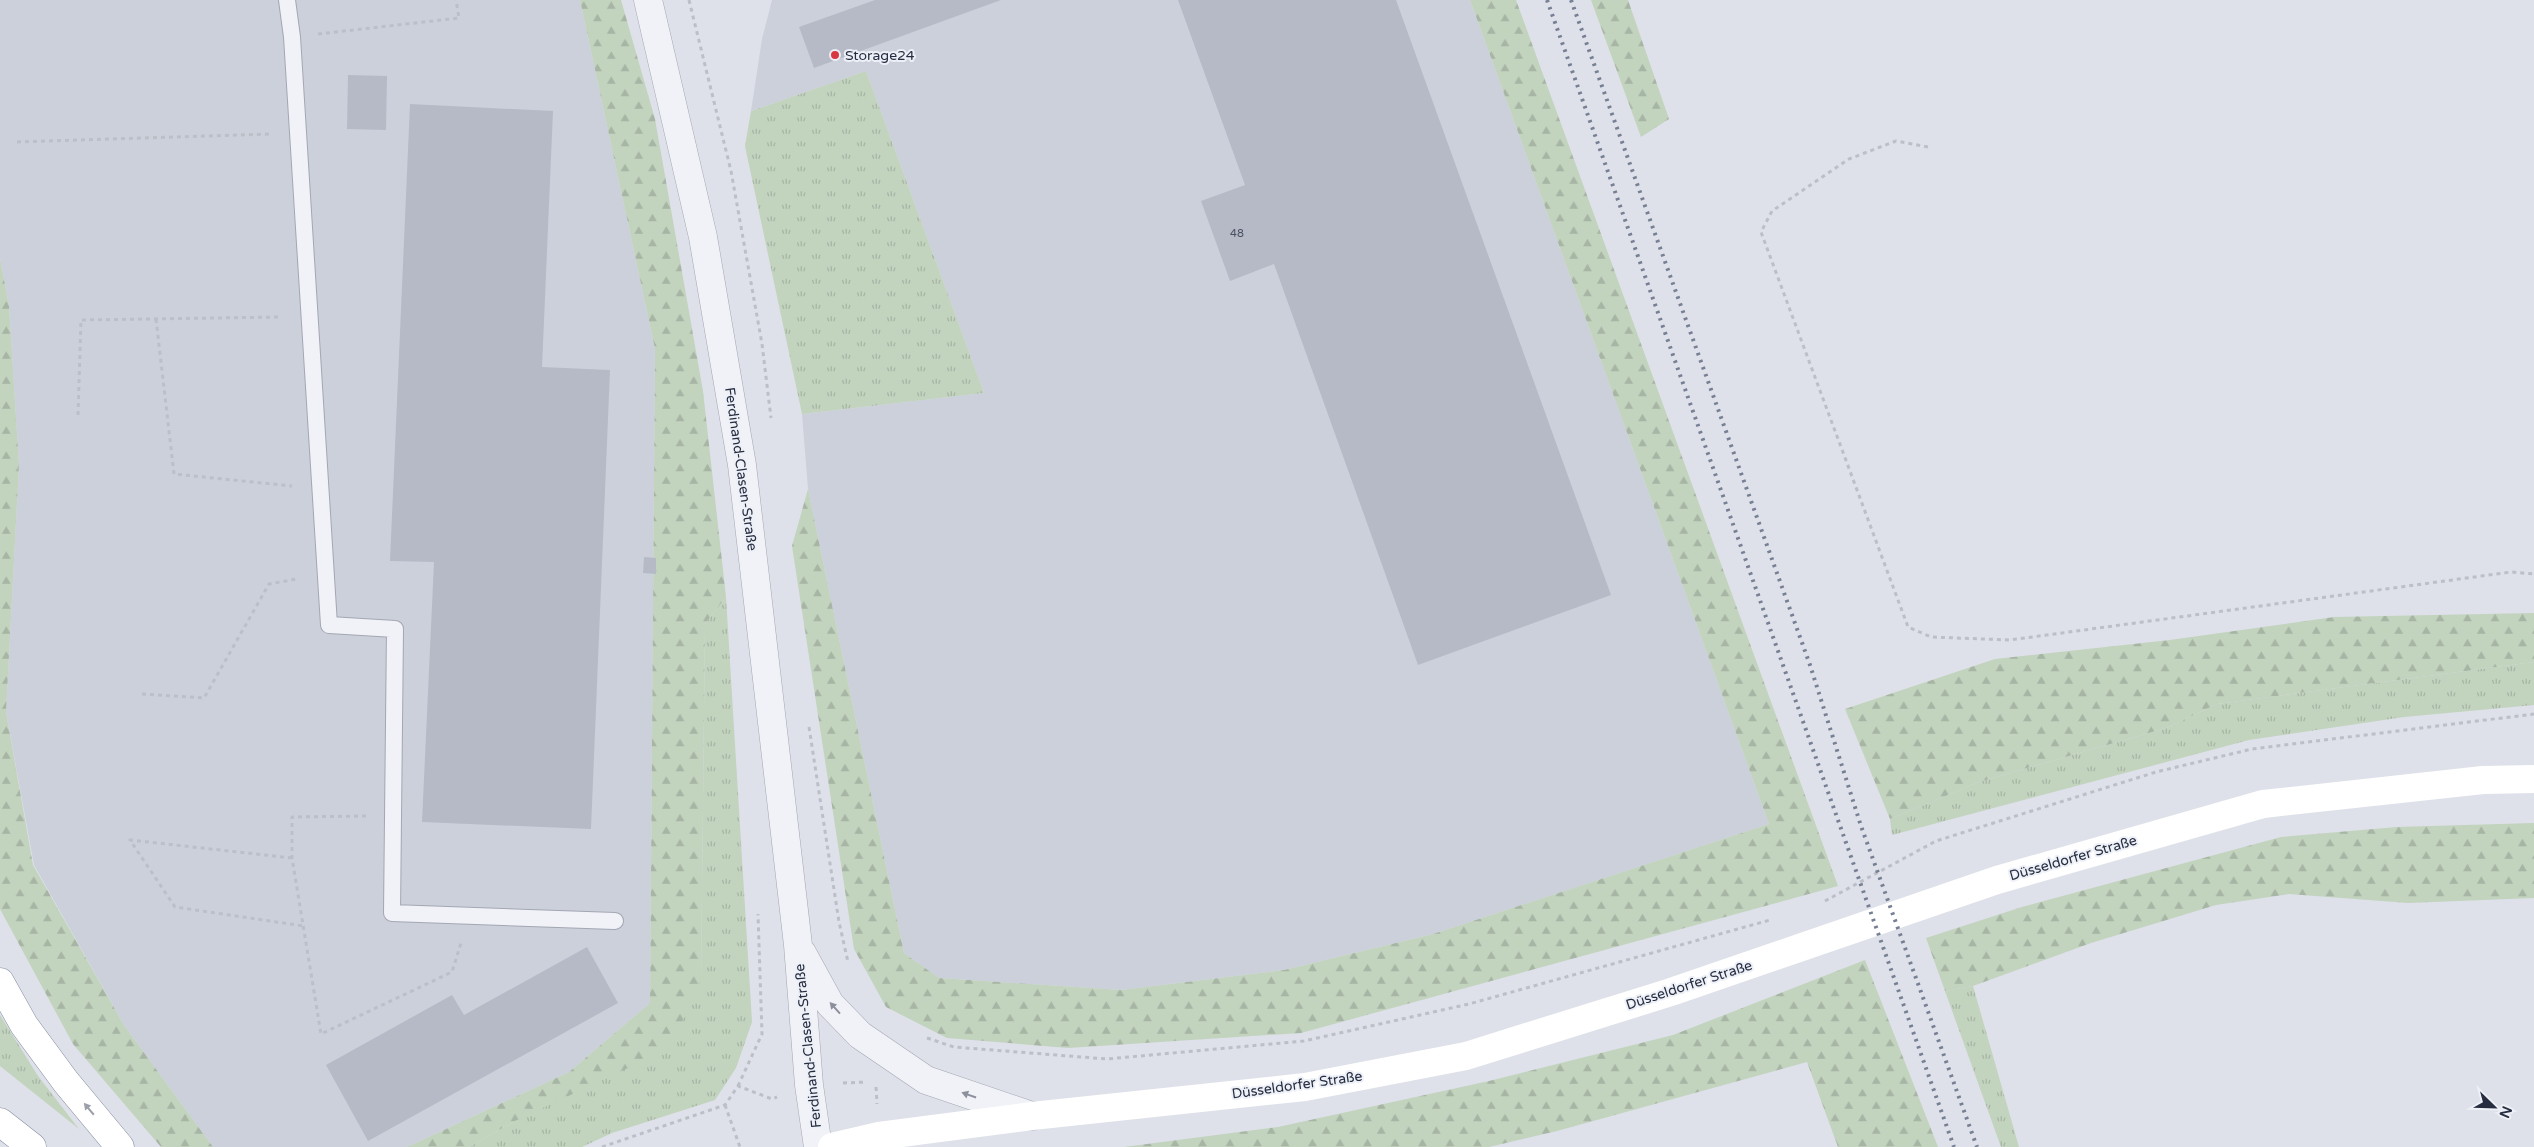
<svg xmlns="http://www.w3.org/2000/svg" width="2534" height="1147" font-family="'Varela Round',sans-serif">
<defs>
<pattern id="grass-tufts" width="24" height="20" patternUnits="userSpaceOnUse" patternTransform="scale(1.25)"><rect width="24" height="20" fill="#c2d3be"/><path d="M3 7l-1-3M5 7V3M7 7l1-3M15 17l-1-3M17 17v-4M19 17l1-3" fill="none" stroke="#a7b5a4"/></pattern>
<pattern id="forest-firs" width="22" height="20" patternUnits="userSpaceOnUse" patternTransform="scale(1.25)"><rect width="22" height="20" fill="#c2d3be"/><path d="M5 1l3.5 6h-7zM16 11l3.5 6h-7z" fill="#a7b5a4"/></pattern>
</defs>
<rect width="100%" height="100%" fill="#dee1e9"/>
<path fill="#ccd0db" d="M0,0H580L655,349L650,1003L569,1072L407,1147H213L124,1025L34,865L6,712L19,465L9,306L0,258Z
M772,0H1470L1769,824L1433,934L1284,970L1121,990L939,978L904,953L808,489L802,414L984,393L866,71L751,111L762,39Z"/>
<path fill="url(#grass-tufts)" d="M866,71L984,393L802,414L745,146L751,111Z
M726,597L752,1022L736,1068L715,1100L612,1133L582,1147H469L515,1121L701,980L705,624Z
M2534,662V705L2404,717L2249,740L1892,835L1890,819L1979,782L2166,728L2217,704Z
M1973,986L2019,1147H2001L1945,991Z
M0,1015L38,1076L79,1129L0,1066Z"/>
<path fill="url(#forest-firs)" d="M580,0H621L655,119L703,391L726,597L705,624L701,980L683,1020L647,1059L515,1121L469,1147H407L569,1072L650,1003L655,349Z
M1470,0H1516L1838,886L1301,1033L1068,1048L947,1038L886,1007L854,949L792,546L808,489L904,953L939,978L1121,990L1284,970L1433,934L1769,824Z
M1591,0H1628L1669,119L1641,137Z
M0,258L9,306L19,465L6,712L33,865L124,1025L213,1147H161L73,1044L0,909Z
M2534,613V662L2217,704L2166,728L1979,782L1890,819L1845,709L1995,659L2170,640L2334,617Z
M2534,823V898L2408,903L2289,894L2216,905L2091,943L1973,986L1945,991L1926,938L2022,907L2281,837L2397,827Z
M1865,960L1938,1147H1838L1807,1062L1557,1131L1489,1147H1124L1278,1127L1489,1081L1673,1035Z"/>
<path fill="#b5bac6" d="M875,0H1001L814,68L799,27Z
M1178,0H1396L1611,595L1418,665L1274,264L1230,281L1201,201L1245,185Z
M348,75L387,76L386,130L347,129Z
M410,104L553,111L542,367L610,370L591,829L422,822L434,562L390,561Z
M644,557L656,558V574L643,573Z
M587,947L618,1003L368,1141L326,1065L452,995L464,1015Z"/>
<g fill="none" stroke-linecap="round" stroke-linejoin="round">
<defs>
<path id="service" d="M287,0L292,37L329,625L395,629L392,913L615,921"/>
<path id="minor" d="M648,0L703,237L742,465L798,945L809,1085L818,1147
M802,953L830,1004L860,1035L926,1080L1032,1116"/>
<path id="motorway" d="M0,982L24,1025L66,1082L120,1147
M0,1122L32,1147"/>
</defs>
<use href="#service" stroke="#a3a7b3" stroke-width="18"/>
<use href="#minor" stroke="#a3a7b3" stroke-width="29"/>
<use href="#motorway" stroke="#848da0" stroke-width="29"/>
<path stroke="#bcbfc8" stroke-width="3" stroke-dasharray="4 4" stroke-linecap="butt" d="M689,0L731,171L762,344L771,418
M318,34L459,18L456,0
M17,142L270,134
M1928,147L1896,141L1849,159L1772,211L1761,232L1908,627L1931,637L2010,640L2511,572L2534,574
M156,319L174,474L292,486
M78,415L81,320L281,317
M142,694L204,698L269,584L297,579
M809,727L839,922L848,962
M366,816L292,817V858L321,1034L452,972L461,943
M292,858L130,840L175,907L304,926
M1825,901L1936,841L2156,772L2252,749L2534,714
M927,1038L954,1047L1107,1059L1304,1041L1469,1004L1770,920
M843,1083L867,1082
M738,1086L762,1034L758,914
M876,1087L877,1104
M725,1105L740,1147
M602,1147L725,1105L738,1086L772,1099L777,1097"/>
<use href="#service" stroke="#f1f2f7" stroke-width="16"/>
<use href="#minor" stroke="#f1f2f7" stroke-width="28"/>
<path stroke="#fff" stroke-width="28" d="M832,1147L879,1136L1032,1116L1305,1087L1466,1056L1671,992L1997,880L2263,804L2483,780L2534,779"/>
<use href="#motorway" stroke="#fff" stroke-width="28"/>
<path stroke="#767f93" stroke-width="4" stroke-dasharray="2.5 5" stroke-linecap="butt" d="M1547,0L1954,1147
M1571,0L1810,665L1861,826L1977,1147"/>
</g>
<defs><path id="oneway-solid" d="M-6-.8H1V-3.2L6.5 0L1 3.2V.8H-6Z" transform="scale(1.25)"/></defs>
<g fill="#8c909c">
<use href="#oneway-solid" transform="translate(835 1008) rotate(-132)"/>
<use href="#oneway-solid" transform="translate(969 1095) rotate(-161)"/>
</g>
<use fill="#9da0aa" href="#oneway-solid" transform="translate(89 1109) rotate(-130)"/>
<circle fill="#d83842" stroke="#edf0f6" stroke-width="2" cx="835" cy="55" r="5"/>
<g text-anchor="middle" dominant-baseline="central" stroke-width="4" stroke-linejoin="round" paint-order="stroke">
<g font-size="11" fill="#4a5062">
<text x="1237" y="233">48</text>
</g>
<g font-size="14" fill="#262d41" stroke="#edf0f6" text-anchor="start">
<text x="845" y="55">Storage24</text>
</g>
<g font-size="14" fill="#262d41" stroke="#edf0f6">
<text transform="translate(741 469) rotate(82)">Ferdinand-Clasen-Straße</text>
<text transform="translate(2073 858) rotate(-16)">Düsseldorfer Straße</text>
<text transform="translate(1689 985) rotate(-18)">Düsseldorfer Straße</text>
<text transform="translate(808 1046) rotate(-96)">Ferdinand-Clasen-Straße</text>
<text transform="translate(1297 1085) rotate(-8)">Düsseldorfer Straße</text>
</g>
</g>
<g transform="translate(2494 1107) rotate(113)" stroke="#edf0f6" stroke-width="4" paint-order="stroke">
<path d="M0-4L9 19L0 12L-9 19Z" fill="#262d41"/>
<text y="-8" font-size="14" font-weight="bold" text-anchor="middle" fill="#262d41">N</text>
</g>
</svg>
